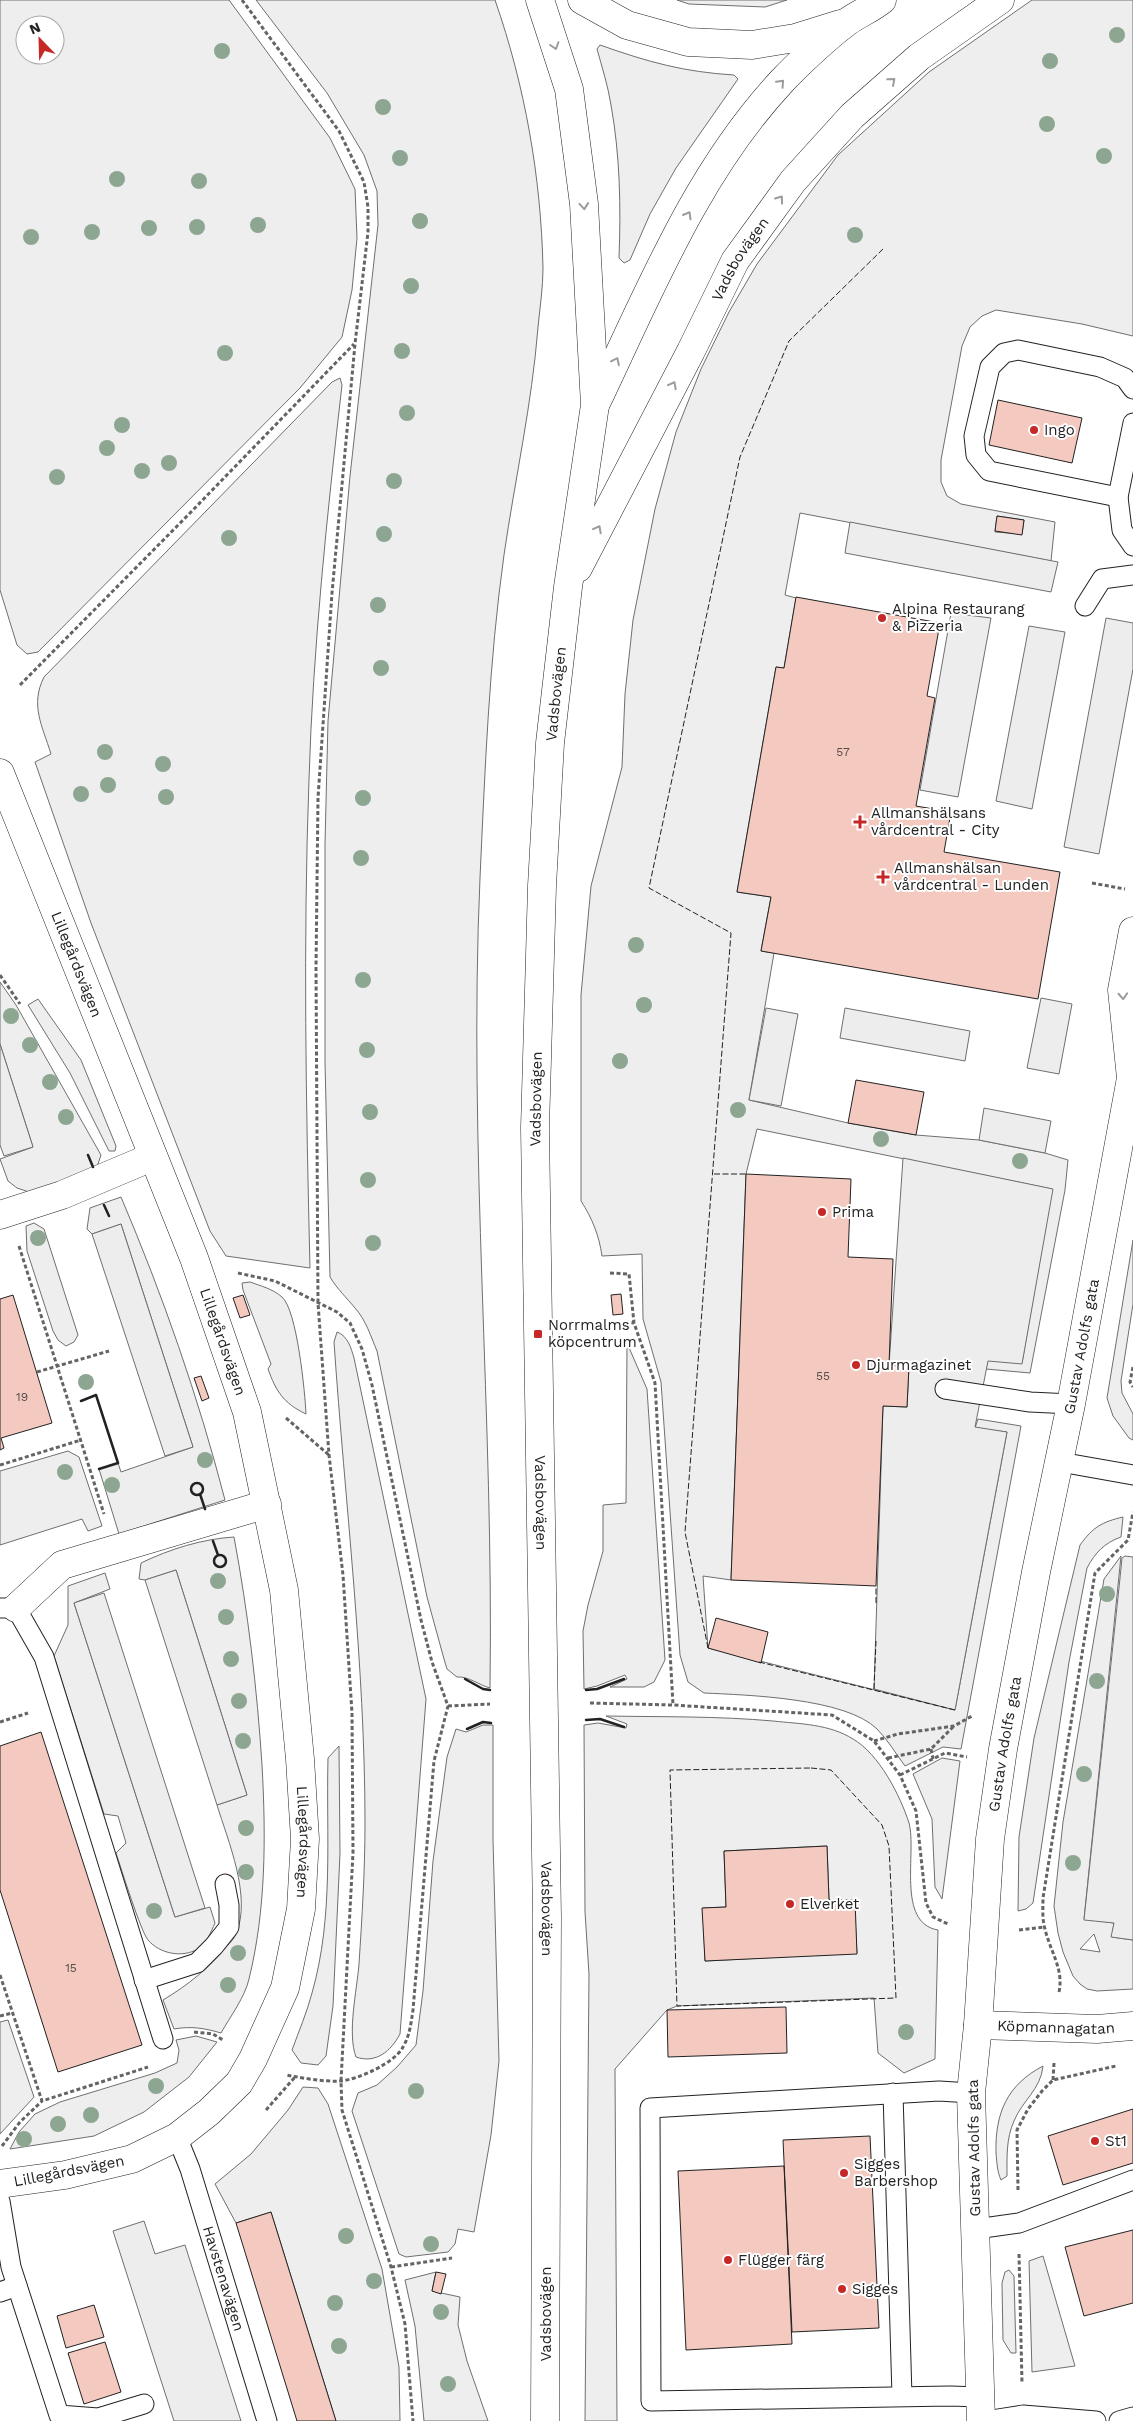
<svg xmlns="http://www.w3.org/2000/svg" width="1133" height="2421" font-family="'Work Sans',sans-serif">
<rect width="100%" height="100%" fill="#fff"/>
<path fill="#eee" stroke="#6f6f6f" fill-rule="evenodd" d="M0,0H229L330,138L355,189L357,238L352,290L342,337L300,388L38,652L27,654L17,645L0,590ZM25,25H55V55H25Z
M256,0H495C525,86 541,177 543,268C543,287 540,307 538,327C532,404 515,479 504,555C489,662 485,770 480,878C468,1148 494,1418 490,1688C479,1685 468,1676 457,1677L447,1669L444,1659L427,1597L377,1351C371,1337 366,1320 355,1308C346,1297 338,1290 330,1277L325,1062V844L328,721L350,476L378,225L377,191L364,155L327,93Z
M677,0H787L765,7L689,4Z
M1032,0H1133V336L1082,324L996,310L982,316L970,327L962,346L941,460V482L947,496L961,504L1055,522L1051,561L800,513L785,595L796,598L784,668L776,667L737,892L771,897L761,951L774,953L749,1100L848,1123L916,1135L979,1140L1045,1153L1068,1160L1065,1190L1030,1373L986,1369L988,1360L1022,1363L1052,1189L757,1129L746,1174L731,1580L703,1576L708,1648L955,1710L1007,1432L975,1428L978,1419L1021,1426L961,1749L943,1747L905,1766C896,1754 888,1740 877,1729C846,1698 747,1695 704,1693L688,1682L680,1655L661,1382L643,1319L642,1254L602,1256C599,1235 592,1218 581,1201V995L591,886L622,767L625,694L633,620L655,509L676,432L701,369L729,312L757,264L838,155L929,72ZM997,516L1024,520L1022,534L995,532Z
M600,45C648,62 684,72 734,75L738,79L676,168L650,214L630,260L624,263L619,258C621,207 620,155 611,105C608,86 602,67 597,49Z
M340,378L342,385C327,515 313,648 309,779C303,942 306,1105 310,1268L226,1256L210,1231L91,923L35,762L51,754C42,725 30,705 44,677L332,382Z
M0,982L16,1005L101,1155L98,1164L90,1172L29,1192L17,1188L8,1181L0,1159L33,1147L0,1044Z
M38,999L81,1060L116,1146L115,1151H109L70,1073L28,1005Z
M121,1197C163,1296 198,1396 225,1500L119,1534L99,1469L118,1463L121,1472L193,1447L121,1224L92,1234L87,1229L90,1208Z
M34,1223L44,1229L78,1335L74,1342L66,1346L58,1340L53,1331L27,1251L26,1226Z
M1133,1240V1304L1121,1381L1122,1393L1133,1414V1440L1129,1438L1113,1416L1107,1398Z
M250,1282C261,1286 273,1289 282,1297C297,1310 305,1392 306,1414C283,1403 276,1391 268,1369L271,1364L243,1290L242,1283Z
M337,1332C348,1336 351,1348 354,1358L426,1699L400,2034C391,2051 376,2064 356,2057C347,2033 357,1990 359,1964C362,1918 365,1870 365,1824C365,1663 345,1503 334,1342Z
M627,1343L647,1389L665,1660L654,1682L644,1687H610L627,1679L625,1675L597,1686L584,1689L583,1631L588,1605L603,1551V1505L626,1503Z
M68,1451L79,1457L102,1526L88,1531L82,1519L0,1545V1471Z
M1123,1517L1121,1537C1104,1543 1095,1553 1087,1568L1069,1662L1033,1903L1026,1909L1018,1911L1019,1837L1034,1738L1080,1545C1093,1527 1102,1522 1123,1517Z
M234,1537C248,1612 257,1688 262,1765C266,1837 266,1910 249,1979C245,1997 230,2017 221,2033C204,2028 191,2026 174,2029L163,2000C188,1985 208,1969 227,1946C230,1943 234,1939 236,1934C252,1897 228,1841 217,1805L247,1795L176,1570L145,1580L139,1579L141,1563C170,1549 202,1539 234,1537Z
M1121,1556L1084,1919L1114,1923L1112,1937L1133,1940V1989L1097,1991L1087,1989L1080,1984L1073,1976L1063,1952L1058,1933L1054,1906L1063,1822L1104,1579ZM1094,1934L1100,1952L1080,1949Z
M105,1573L110,1589L74,1603L175,1917L210,1907L215,1923C211,1932 206,1944 198,1949C182,1958 160,1954 148,1940C141,1932 121,1868 116,1853L126,1843L118,1816L104,1814L54,1656L68,1625V1586Z
M606,1716C662,1717 718,1716 773,1721C801,1724 829,1724 853,1739C879,1754 900,1795 909,1823C917,1852 896,1923 938,1930L935,2059L904,2073L878,2053L874,1998L677,2006L667,2010L615,2069L617,2421H585L589,1974L585,1912L584,1725L598,1723L626,1728L627,1724ZM827,1846L829,1900H854L857,1953L705,1961L703,1908L726,1907L724,1851Z
M483,1725H493V1840L499,2061L491,2135L474,2232L458,2229L455,2244L448,2252L406,2257L399,2254L352,2111L358,2093L377,2085L397,2067L416,2045L423,1991L433,1861L447,1757L456,1729L466,1732Z
M339,1746L340,1853L333,2006L326,2056L318,2065L301,2063L292,2050C299,2031 307,2012 312,1993C334,1916 326,1836 328,1758Z
M942,1758L960,1761L942,1899L935,1887L932,1819L913,1774Z
M8,2020L34,2097L0,2134V2022Z
M196,2036L217,2042L189,2077L144,2112L94,2136L10,2149L19,2132L35,2114L60,2102L155,2073L177,2063L179,2050L176,2040Z
M1043,2066C1041,2089 1022,2101 1014,2121C1006,2139 1007,2157 1007,2176L1001,2180C997,2171 997,2163 996,2153C995,2113 1007,2085 1043,2066Z
M303,2087L318,2088L328,2104L382,2269L399,2367L400,2421H336L271,2212L236,2223L215,2184L251,2154L288,2110Z
M1043,2256L1075,2366L1032,2372L1029,2261Z
M1009,2270L1014,2276L1016,2353H1011L1003,2340L1002,2283L1005,2272Z
M436,2272L432,2291L460,2297L458,2325L467,2361L488,2421H424L415,2326L405,2280Z"/>
<path fill="#ededed" stroke="#6f6f6f" d="M850,522L1058,562L1051,592L845,553Z
M951,613L991,618L958,797L920,790Z
M1106,618L1133,623V669L1099,854L1064,847Z
M1029,626L1065,632L1032,809L996,801Z
M1041,998L1072,1004L1059,1074L1027,1068Z
M766,1008L798,1014L781,1106L749,1100Z
M845,1008L970,1031L965,1061L840,1038Z
M0,1044L33,1147L4,1156L0,1145Z
M984,1108L1051,1121L1045,1153L979,1140Z
M903,1158L1053,1189L1022,1364L988,1361L975,1427L1007,1432L955,1710L874,1689L883,1406L907,1407L909,1366L889,1365Z
M121,1224L193,1447L165,1456L92,1234Z
M1125,1556L1133,1557V1940L1111,1937L1114,1923L1084,1920L1120,1578L1122,1558Z
M176,1570L247,1795L217,1805L145,1580Z
M104,1593L205,1908L175,1917L74,1603Z
M144,2221L155,2254L185,2245L241,2421H174L113,2231Z"/>
<path fill="#f3c9c0" stroke="#222" d="M998,400L1082,418L1072,463L989,445Z
M997,516L1024,520L1022,535L995,531Z
M796,597L940,623L927,696L935,698L916,806L951,812L944,852L1060,872L1038,999L761,951L771,897L737,892L776,667L784,668Z
M856,1080L924,1092L916,1135L848,1123Z
M746,1174L851,1179L848,1257L893,1259L889,1365L909,1366L907,1407L883,1406L876,1586L731,1580Z
M621,1294L623,1314L613,1315L611,1295Z
M13,1295L52,1423L1,1438L4,1448L0,1450V1299Z
M243,1295L250,1315L240,1318L233,1298Z
M201,1376L209,1398L202,1401L194,1378Z
M716,1618L768,1632L761,1663L708,1648Z
M41,1732L142,2045L58,2072L0,1890V1746Z
M827,1846L829,1900H855L857,1954L705,1961L702,1908L726,1907L724,1851Z
M786,2007L787,2053L668,2057L667,2010Z
M1133,2109V2163L1063,2185L1048,2136Z
M870,2136L879,2328L792,2332L783,2140Z
M784,2166L792,2344L686,2350L678,2171Z
M271,2212L336,2421H297L236,2223Z
M1133,2230V2303L1084,2316L1065,2247Z
M436,2272L446,2274L441,2294L432,2291Z
M94,2305L104,2337L66,2348L57,2316Z
M105,2342L121,2392L84,2404L68,2353Z"/>
<g fill="none" stroke-linecap="round" stroke-linejoin="round">
<defs>
<g id="lane">
<path d="M1133,423L1118,497L1122,530L1133,546"/>
<path d="M1118,497L989,471L976,455L974,436L990,367L1004,353L1018,350L1100,367L1125,378L1133,389"/>
<path d="M1085,606L1102,579L1133,575"/>
<path d="M945,1389L1030,1402L1071,1404"/>
<path d="M1060,1462L1133,1475"/>
<path d="M0,1608H16L44,1657L163,2039"/>
<path d="M144,1980L197,1963L214,1946L229,1927V1905L225,1884"/>
<path d="M893,2093L902,2396"/>
<path d="M971,2093L939,2091L650,2108L651,2401L950,2396L981,2397"/>
<path id="s1" d="M177,2137L190,2169L267,2421"/>
<path d="M0,2201L11,2267L59,2415L98,2418L144,2404"/>
<path d="M976,2229L1019,2223L1133,2180"/>
<path d="M0,2292L17,2286"/>
<path d="M985,2421L1023,2415L1096,2421"/>
<path d="M1119,2421L1133,2417"/>
</g>
<g id="street">
<path id="s2" d="M0,773L194,1258L247,1412L284,1590L300,1759L305,1839L301,1909L285,1988L253,2059L239,2083L209,2112L177,2137L132,2159L65,2175L0,2184"/>
<path d="M0,1215L62,1195L152,1157"/>
<path d="M16,1608L62,1565L267,1504"/>
<path id="s3" d="M978,2025L1097,2029L1133,2026"/>
<path id="s4" d="M981,2421L971,2093L978,2025L990,1839L1003,1749L1036,1572L1071,1404L1131,1078L1122,990L1133,931"/>
</g>
<g id="secondary">
<path id="s5" d="M540,0L569,89L584,204L595,405L568,587L550,743L542,886L535,1128L547,1917L545,2421"/>
<path d="M582,0L627,25L688,42L752,45L795,38L840,24"/>
<path d="M597,401C650,290 697,172 782,81C799,63 827,37 847,22C858,14 871,9 882,0"/>
<path id="s6" d="M578,568L691,351L735,261L793,181L852,116L919,57L1000,0"/>
</g>
</defs>
<use href="#lane" stroke="#222" stroke-width="21"/>
<use href="#street" stroke="#222" stroke-width="29"/>
<use href="#secondary" stroke="#222" stroke-width="29"/>
<path stroke="#646464" stroke-width="3" stroke-dasharray="4 2.5" stroke-linecap="butt" d="M242,0L339,131L364,182L368,207V232L355,344L332,593L318,798L316,968L318,1303L329,1455L343,1575L352,1713L353,1853L341,2081L342,2110L391,2267L405,2324L413,2421
M20,685L191,512L354,344
M1092,883L1125,889
M0,975L20,1004
M19,1246L104,1514
M238,1273L275,1281L337,1312L350,1323L362,1349L372,1385L421,1620L432,1662L448,1706L434,1761L413,2010C411,2023 410,2035 403,2047C395,2063 357,2080 340,2081C323,2082 303,2078 286,2075
M610,1273L629,1274L634,1323L655,1383L673,1705
M625,1322L634,1323
M1133,1367L1130,1382L1133,1387
M37,1372L109,1351
M286,1418L329,1455
M0,1465L81,1440
M590,1703L673,1705L832,1715L874,1741L900,1775L916,1811L926,1903L933,1917L948,1924
M448,1706L490,1704
M0,1722L28,1713
M874,1741L898,1734L954,1726L972,1716
M931,1749L933,1759
M888,1758L931,1749L954,1726
M900,1775L945,1753L967,1757
M1019,1930L1044,1927
M0,1975L42,2101L148,2067
M1059,1992C1064,1969 1050,1951 1045,1929C1042,1919 1043,1908 1043,1898L1095,1573L1128,1540L1133,1512
M0,2016L12,2013
M194,2032L213,2034L223,2040
M1053,2080L1054,2063
M266,2110L295,2077
M2,2146L20,2122L42,2101
M1018,2190L1017,2130L1028,2109L1042,2091L1053,2080L1116,2066
M1019,2254L1022,2383
M391,2267L452,2258"/>
<use href="#lane" stroke="#fff" stroke-width="19"/>
<use href="#street" stroke="#fff" stroke-width="28"/>
<use href="#secondary" stroke="#fff" stroke-width="28"/>
<path stroke="#222" stroke-width="1" stroke-dasharray="6 2.5" stroke-linecap="butt" d="M714,1174H746
M876,1603V1586
M708,1648L685,1532L731,933L649,888L740,457L789,341L883,249
M759,1662L955,1710
M874,1689L876,1641
M811,1768L831,1770L882,1825L889,1846L896,1998L677,2006L670,1770Z"/>
<path stroke="#222" stroke-width="2.5" d="M88,1155L93,1167
M104,1205L109,1216
M81,1401L96,1395L118,1463L99,1469
M191 1489a6 6 0 1 1 12 0a6 6 0 1 1-12 0Z
M200,1494L205,1509
M213,1541L218,1555
M214 1561a6 6 0 1 1 12 0a6 6 0 1 1-12 0Z
M465,1679L483,1689L490,1690
M586,1690L597,1689L624,1679
M586,1720L600,1719L624,1727
M467,1729L483,1722L491,1723"/>
</g>
<g fill="#8da692">
<circle cx="1117" cy="35" r="8"/>
<circle cx="222" cy="51" r="8"/>
<circle cx="1050" cy="61" r="8"/>
<circle cx="383" cy="107" r="8"/>
<circle cx="1047" cy="124" r="8"/>
<circle cx="1104" cy="156" r="8"/>
<circle cx="400" cy="158" r="8"/>
<circle cx="117" cy="179" r="8"/>
<circle cx="199" cy="181" r="8"/>
<circle cx="420" cy="221" r="8"/>
<circle cx="258" cy="225" r="8"/>
<circle cx="197" cy="227" r="8"/>
<circle cx="149" cy="228" r="8"/>
<circle cx="92" cy="232" r="8"/>
<circle cx="855" cy="235" r="8"/>
<circle cx="31" cy="237" r="8"/>
<circle cx="411" cy="286" r="8"/>
<circle cx="402" cy="351" r="8"/>
<circle cx="225" cy="353" r="8"/>
<circle cx="407" cy="413" r="8"/>
<circle cx="122" cy="425" r="8"/>
<circle cx="107" cy="448" r="8"/>
<circle cx="169" cy="463" r="8"/>
<circle cx="142" cy="471" r="8"/>
<circle cx="57" cy="477" r="8"/>
<circle cx="394" cy="481" r="8"/>
<circle cx="384" cy="534" r="8"/>
<circle cx="229" cy="538" r="8"/>
<circle cx="378" cy="605" r="8"/>
<circle cx="381" cy="668" r="8"/>
<circle cx="105" cy="752" r="8"/>
<circle cx="163" cy="764" r="8"/>
<circle cx="108" cy="785" r="8"/>
<circle cx="81" cy="794" r="8"/>
<circle cx="166" cy="797" r="8"/>
<circle cx="363" cy="798" r="8"/>
<circle cx="361" cy="858" r="8"/>
<circle cx="636" cy="945" r="8"/>
<circle cx="363" cy="980" r="8"/>
<circle cx="644" cy="1005" r="8"/>
<circle cx="11" cy="1016" r="8"/>
<circle cx="30" cy="1045" r="8"/>
<circle cx="367" cy="1050" r="8"/>
<circle cx="620" cy="1061" r="8"/>
<circle cx="50" cy="1082" r="8"/>
<circle cx="738" cy="1110" r="8"/>
<circle cx="370" cy="1112" r="8"/>
<circle cx="66" cy="1117" r="8"/>
<circle cx="881" cy="1139" r="8"/>
<circle cx="1020" cy="1161" r="8"/>
<circle cx="368" cy="1180" r="8"/>
<circle cx="38" cy="1238" r="8"/>
<circle cx="373" cy="1243" r="8"/>
<circle cx="86" cy="1382" r="8"/>
<circle cx="205" cy="1460" r="8"/>
<circle cx="65" cy="1472" r="8"/>
<circle cx="112" cy="1485" r="8"/>
<circle cx="218" cy="1581" r="8"/>
<circle cx="1107" cy="1594" r="8"/>
<circle cx="226" cy="1617" r="8"/>
<circle cx="231" cy="1659" r="8"/>
<circle cx="1097" cy="1681" r="8"/>
<circle cx="239" cy="1701" r="8"/>
<circle cx="243" cy="1741" r="8"/>
<circle cx="1084" cy="1774" r="8"/>
<circle cx="246" cy="1828" r="8"/>
<circle cx="1073" cy="1863" r="8"/>
<circle cx="246" cy="1872" r="8"/>
<circle cx="154" cy="1911" r="8"/>
<circle cx="238" cy="1953" r="8"/>
<circle cx="228" cy="1985" r="8"/>
<circle cx="906" cy="2032" r="8"/>
<circle cx="156" cy="2086" r="8"/>
<circle cx="416" cy="2091" r="8"/>
<circle cx="91" cy="2115" r="8"/>
<circle cx="58" cy="2124" r="8"/>
<circle cx="24" cy="2139" r="8"/>
<circle cx="346" cy="2236" r="8"/>
<circle cx="431" cy="2244" r="8"/>
<circle cx="374" cy="2281" r="8"/>
<circle cx="335" cy="2303" r="8"/>
<circle cx="441" cy="2312" r="8"/>
<circle cx="339" cy="2346" r="8"/>
<circle cx="448" cy="2384" r="8"/>
</g>
<defs><path id="oneway-chevron" d="M-2-3.5L2.5 0L-2 3.5" fill="none" stroke-width="1.6" stroke-linecap="round" stroke-linejoin="round" transform="scale(1.25)"/></defs>
<g stroke="#9c9c9c">
<use href="#oneway-chevron" transform="translate(555 46) rotate(72)"/>
<use href="#oneway-chevron" transform="translate(892 81) rotate(-41)"/>
<use href="#oneway-chevron" transform="translate(781 83) rotate(-47)"/>
<use href="#oneway-chevron" transform="translate(780 199) rotate(-54)"/>
<use href="#oneway-chevron" transform="translate(584 206) rotate(85)"/>
<use href="#oneway-chevron" transform="translate(688 215) rotate(-60)"/>
<use href="#oneway-chevron" transform="translate(616 361) rotate(-64)"/>
<use href="#oneway-chevron" transform="translate(673 385) rotate(-62)"/>
<use href="#oneway-chevron" transform="translate(598 529) rotate(-62)"/>
<use href="#oneway-chevron" transform="translate(1123 996) rotate(87)"/>
</g>
<g fill="#c62828" stroke="#fff" stroke-width="2">
<circle cx="1034" cy="430" r="5"/>
<circle cx="882" cy="618" r="5"/>
<path d="M857.5 814.5h5v5h5v5h-5v5h-5v-5h-5v-5h5z"/>
<path d="M880.5 869.5h5v5h5v5h-5v5h-5v-5h-5v-5h5z"/>
<circle cx="822" cy="1212" r="5"/>
<rect x="533" y="1329" width="10" height="10" rx="2.5"/>
<circle cx="856" cy="1365" r="5"/>
<circle cx="790" cy="1904" r="5"/>
<circle cx="1095" cy="2141" r="5"/>
<circle cx="844" cy="2173" r="5"/>
<circle cx="728" cy="2260" r="5"/>
<circle cx="842" cy="2289" r="5"/>
</g>
<g text-anchor="middle" dominant-baseline="central" stroke-width="4" stroke-linejoin="round" paint-order="stroke">
<g font-size="12" fill="#564c4a">
<text x="843" y="752">57</text>
<text x="823" y="1376">55</text>
<text x="22" y="1397">19</text>
<text x="71" y="1968">15</text>
</g>
<g font-size="15" fill="#222" stroke="#fff">
<text stroke="none"><textPath href="#s6" startOffset="349">Vadsbovägen</textPath></text>
<text transform="translate(556 694) rotate(-84)">Vadsbovägen</text>
<text stroke="none"><textPath href="#s2" startOffset="206">Lillegårdsvägen</textPath></text>
<text transform="translate(536 1099) rotate(-89)">Vadsbovägen</text>
<text stroke="none"><textPath href="#s2" startOffset="611">Lillegårdsvägen</textPath></text>
<text stroke="none"><textPath href="#s4" startOffset="1084">Gustav Adolfs gata</textPath></text>
<text stroke="none"><textPath href="#s5" startOffset="1512">Vadsbovägen</textPath></text>
<text stroke="none"><textPath href="#s4" startOffset="679">Gustav Adolfs gata</textPath></text>
<text stroke="none"><textPath href="#s2" startOffset="1120">Lillegårdsvägen</textPath></text>
<text stroke="none"><textPath href="#s5" startOffset="1918">Vadsbovägen</textPath></text>
<text stroke="none"><textPath href="#s3" startOffset="78">Köpmannagatan</textPath></text>
<text transform="translate(974 2148) rotate(-91)">Gustav Adolfs gata</text>
<text transform="translate(69 2171) rotate(-11)">Lillegårdsvägen</text>
<text stroke="none"><textPath href="#s1" startOffset="149">Havstenavägen</textPath></text>
<text transform="translate(546 2314) rotate(-90)">Vadsbovägen</text>
</g>
<g font-size="15" fill="#222" stroke="#fff" text-anchor="start">
<text x="1044" y="430">Ingo</text>
<text x="892" y="609">Alpina Restaurang<tspan x="892" dy="17">&amp; Pizzeria</tspan></text>
<text x="871" y="813">Allmanshälsans<tspan x="871" dy="17">vårdcentral - City</tspan></text>
<text x="894" y="868">Allmanshälsan<tspan x="894" dy="17">vårdcentral - Lunden</tspan></text>
<text x="832" y="1212">Prima</text>
<text x="548" y="1325">Norrmalms<tspan x="548" dy="17">köpcentrum</tspan></text>
<text x="866" y="1365">Djurmagazinet</text>
<text x="800" y="1904">Elverket</text>
<text x="1105" y="2141">St1</text>
<text x="854" y="2164">Sigges<tspan x="854" dy="17">Barbershop</tspan></text>
<text x="738" y="2260">Flügger färg</text>
<text x="852" y="2289">Sigges</text>
</g>
</g>
<g transform="translate(40 40) rotate(337)"><circle r="24" fill="#ffffff" stroke="#a7a7a7"/>
<path d="M0-4L9 19L0 12L-9 19Z" fill="#c62828"/>
<text y="-8" font-size="14" font-weight="bold" text-anchor="middle" fill="#222222">N</text>
</g>
</svg>
